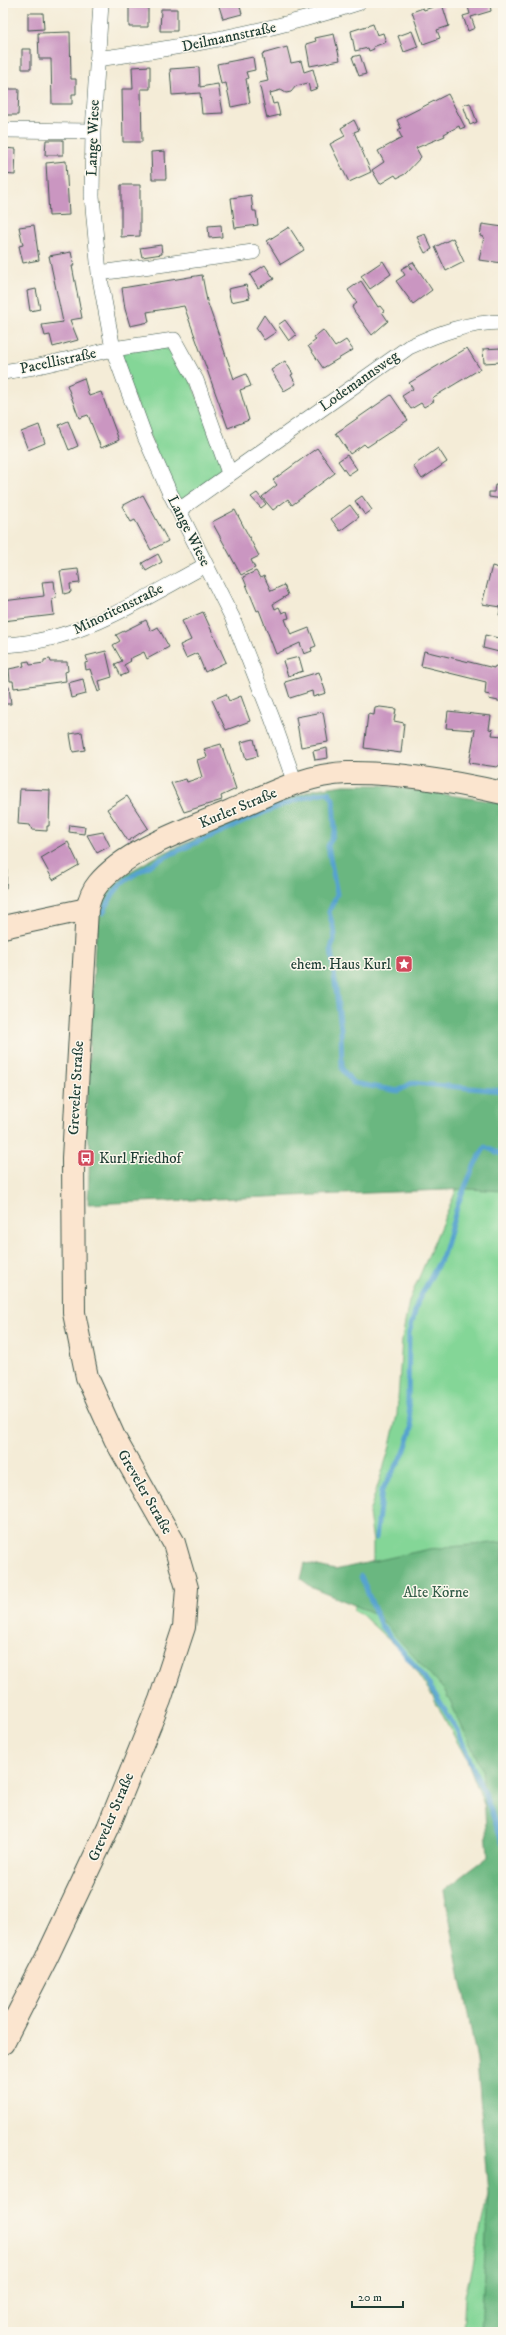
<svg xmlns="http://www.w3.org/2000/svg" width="506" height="2335" font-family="'IM FELL DW Pica',serif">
<rect width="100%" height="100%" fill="#fbf7ec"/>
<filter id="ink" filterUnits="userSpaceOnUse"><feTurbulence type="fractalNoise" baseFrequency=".025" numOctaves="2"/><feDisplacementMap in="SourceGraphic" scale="8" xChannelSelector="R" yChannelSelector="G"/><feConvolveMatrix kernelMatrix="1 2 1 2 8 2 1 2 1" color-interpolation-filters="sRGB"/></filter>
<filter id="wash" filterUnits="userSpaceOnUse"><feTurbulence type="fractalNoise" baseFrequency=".012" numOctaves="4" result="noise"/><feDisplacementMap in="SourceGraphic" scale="16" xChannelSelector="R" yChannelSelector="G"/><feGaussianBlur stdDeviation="0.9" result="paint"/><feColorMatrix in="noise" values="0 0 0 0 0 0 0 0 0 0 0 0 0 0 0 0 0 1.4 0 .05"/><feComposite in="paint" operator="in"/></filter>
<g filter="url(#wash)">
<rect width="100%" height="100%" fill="#f4ecd7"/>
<path fill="#84d697" stroke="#528a66" d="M174,340L229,473L179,509L114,349Z
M503,1147V2332H463L465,2297L489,2190L499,1844L467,1760L430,1692L403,1653L362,1615L353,1610L373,1567V1542L369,1513L389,1450L397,1415L402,1339L409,1301L458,1186Z"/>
<path fill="#6bb780" stroke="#457a5a" d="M344,785H381L503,803V1191L470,1189L88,1204L90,1144L85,1133L95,946L99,912L110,889L129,872L161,854L292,797L315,789Z
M503,1542V2332H481L488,2194L477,2061L444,1890L488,1857L482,1769L445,1691L376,1614L313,1588L301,1579L305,1563L335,1570L429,1549Z"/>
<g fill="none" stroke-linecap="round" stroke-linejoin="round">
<path stroke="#56a3cf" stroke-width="5" d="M103,913C109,901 116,886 128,879C156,859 191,845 223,831C258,816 290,798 328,792L333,799L335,831L328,846L337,894L329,912L335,934L331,949L341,1029L342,1069L353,1083L398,1091L412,1083L503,1091
M376,1538L382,1490L404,1453L412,1428L408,1404L409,1333L418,1301L443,1255L459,1201L475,1164L485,1147L503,1155
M361,1576L381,1626L423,1675L457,1730L491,1810L503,1845"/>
</g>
<g id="blocks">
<path fill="#ca96c1" d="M129,3H148V27H129Z
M218,3H239L242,14L223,19Z
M467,3L492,4L490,5L491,11L471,17L475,28L468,31L463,16L470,14Z
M442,4L449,26L437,30L440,38L423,44L412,12L423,8L424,10Z
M161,9H177V31H160Z
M28,13H43L44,29L28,30Z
M373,24L377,35L383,33L386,42L373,47L374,49L369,51L368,48L355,51L351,31Z
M412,31L418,47L404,52L398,36Z
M70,32L71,79H76V94H72V104H52L51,59H39L38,33Z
M334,34L340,60L310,66L306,44L316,41L315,38Z
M287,47L291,63L301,61L304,72L313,69L318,88L310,91L308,83L296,86L291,92L286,93L281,90L270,93L273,104L277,103L280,115L267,118L259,83L268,81L262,54Z
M22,49H31V69H22Z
M360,55L366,74L359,76L352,57Z
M253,57L255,70L246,72L248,78L246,79L250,103L231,107L226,83L221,84L217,64Z
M150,66V89H141L142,142H123L122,89H133L132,67Z
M199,67L200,87L218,84L223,113L202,114L200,93L172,95L170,69Z
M3,89H19L18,115H3Z
M448,94L465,127L460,129L459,126L444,134L445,136L416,148L421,157L405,174L397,178L395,175L380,184L372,170L384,162L378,151L402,138L398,130L401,128L397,120Z
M470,103L477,122L470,125L463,105Z
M354,120L359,130L354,132L371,172L349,182L330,144L345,136L341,128Z
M46,140H63V155H45Z
M3,148L16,149L15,175L3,174Z
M165,151L166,179H152L151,152Z
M66,161L69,215L49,216L46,163Z
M121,185H140V236L121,237Z
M251,195L253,211H256L258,225L235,228L231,198Z
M482,224L503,227V263L479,260L484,237L480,236Z
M34,225L39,260L23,263L19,246L23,245L19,227Z
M221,225L222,237L209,238L208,226Z
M289,227L304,250L281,264L267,241Z
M425,234L432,249L425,253L417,237Z
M453,238L464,262L446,271L435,247Z
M161,245L162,254L142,257L140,248Z
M71,252L74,266H72L82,318L70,320L78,340L53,347L50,335L45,336L42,325L63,322L49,256Z
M383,261L391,274L370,289L361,276Z
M413,262L432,290L413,304L396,281L405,275L401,269L408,265L411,270L413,269L409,264Z
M265,265L274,279L258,288L250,275Z
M202,275L207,301L234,379L246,374L251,386L240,390L249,420L228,428L184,306L147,312L149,322L130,326L125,309L122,288Z
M361,281L378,307L380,306L384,311L382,312L388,321L372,335L354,311L352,307L357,303L348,290Z
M246,285L250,298L231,302L228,289Z
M36,289L40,309L30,311L27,291Z
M264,315L276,332L264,340L256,328Z
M285,320L296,335L289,341L278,325Z
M323,330L335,347L346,340L353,350L323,368L308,346L316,340L314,337Z
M467,348L480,369L432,398L434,401L424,407L421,403L411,409L402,396L413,389L409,383Z
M501,348V362L484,363L483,349Z
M285,361L293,374L291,375L296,384L284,391L271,370Z
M84,378L89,396L101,392L119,440L101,448L88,415L79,418L67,385Z
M391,395L408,420L367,447L364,444L350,454L336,433Z
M68,421L78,446L69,450L59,425Z
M39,425L45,443L28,450L21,432Z
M317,448L335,473L292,505L288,499L273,510L262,497L277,485L273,480Z
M438,448L447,462L422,479L413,466Z
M347,455L357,469L348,475L338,461Z
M495,485L503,486V499L489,497V492H494Z
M257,493L266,504L261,508L251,497Z
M143,495L168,541L151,550L135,520L131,522L122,506Z
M362,496L372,510L365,515L355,501Z
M350,505L359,517L340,531L331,519Z
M235,510L259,556L251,560L255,568L241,575L212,522Z
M158,554L162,562L146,571L142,563Z
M492,566L503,569V616L499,615L501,607L482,604Z
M78,569L80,583L70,584L71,592L64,594L60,571Z
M256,571L260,578L264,576L271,591L284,585L288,595L273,604L275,609L279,607L282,613L287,611L289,618L285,619L291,635L309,628L316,646L311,648L312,651L304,654L300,643L276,654L259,610L257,611L243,577Z
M54,581L56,598L52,599L54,615L3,621V601L44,596L42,582Z
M203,612L226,662L205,672L197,653L186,658L180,645L191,640L182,621Z
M146,620L151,631L158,627L169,647L147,659L144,652L129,659L131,661L124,665L128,673L121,676L115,664L122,661L113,645L120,641L116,635Z
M485,635L503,639V653L483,648Z
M106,651L112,677L99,681L101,690L98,692L90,669L86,670L85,663L88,662L86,656Z
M424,651L494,668L495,666L503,668V702L489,699L490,695L485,694L486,682L421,666Z
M299,657L303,671L288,676L283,661Z
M50,659L51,662H67L68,671L65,672L66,681L14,688L13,681H10L9,669L24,666L23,662L29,661L30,665L44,663V660Z
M319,672L326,693L313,697L312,691L290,698L285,682Z
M83,679L86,694L71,698L68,683Z
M3,687H9L11,704H3Z
M226,694L229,701L241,696L250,721L226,730L212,700Z
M380,707L396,709L394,721L404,723L401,753L364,748L368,714L374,715L375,708Z
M448,711L491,716L489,729L493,730L492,735L503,736L501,764L497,767L469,763L475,730L446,728Z
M323,712L328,742L301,747L296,717Z
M82,732L85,750L73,752L70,734Z
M254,739L258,756L246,759L241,742Z
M221,744L236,789L221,796L222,800L184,812L171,783L186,779L187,782L202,777L197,760L207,757L204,749Z
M327,748L328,758L315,760L313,751Z
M20,789L50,790L49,826H47V831L32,830L30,825L18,824Z
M127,796L148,828L128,841L107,809Z
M70,825L85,827L84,834L69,832Z
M103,832L110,846L97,853L87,835Z
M68,842L79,865L53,880L41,858Z
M3,857L4,869H7L6,888H3Z"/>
</g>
</g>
<g filter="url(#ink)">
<use href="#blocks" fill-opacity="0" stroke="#3f574c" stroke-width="1"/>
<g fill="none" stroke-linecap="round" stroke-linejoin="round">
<defs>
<path id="street" d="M101,3L93,131L92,196L99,273L113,349L145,437L168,489L232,617L272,718L295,783
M97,59C186,47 273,31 358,3
M3,130L93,131
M99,273L253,252
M3,372L34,367L113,349L174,340L196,380L229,473
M179,510L409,347C439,333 469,322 503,322
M3,645C77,643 142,599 206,565"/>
<path id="secondary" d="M3,927L87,909
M3,2043L46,1959L108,1828L160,1700L184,1627L187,1588L174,1543L115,1439L87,1377L74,1313L73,1158L87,909C89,900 92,891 98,884C127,849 188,829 230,811C267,795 306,774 347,773C397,772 455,782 503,793"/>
</defs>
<use href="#street" stroke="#3f574c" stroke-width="16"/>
<use href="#secondary" stroke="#3f574c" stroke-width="24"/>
<use href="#street" stroke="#fff" stroke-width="15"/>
<use href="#secondary" stroke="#fbe5cf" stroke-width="22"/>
</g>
</g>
<defs>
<symbol id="sight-square" viewBox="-11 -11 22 22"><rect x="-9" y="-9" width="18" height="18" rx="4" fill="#d1495b" stroke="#fbf7ec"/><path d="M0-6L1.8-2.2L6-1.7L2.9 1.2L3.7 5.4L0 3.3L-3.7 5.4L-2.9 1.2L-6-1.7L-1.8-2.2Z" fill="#fff"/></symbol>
<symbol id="bus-square" viewBox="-11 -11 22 22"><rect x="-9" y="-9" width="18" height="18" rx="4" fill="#d1495b" stroke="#fbf7ec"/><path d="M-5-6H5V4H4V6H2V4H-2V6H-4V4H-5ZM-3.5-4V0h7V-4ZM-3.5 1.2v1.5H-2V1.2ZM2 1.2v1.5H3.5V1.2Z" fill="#fff"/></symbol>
</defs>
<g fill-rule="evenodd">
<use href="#sight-square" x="394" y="954" width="20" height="20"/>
<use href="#bus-square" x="76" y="1148" width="20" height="20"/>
</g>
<g text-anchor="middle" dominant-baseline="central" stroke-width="3" stroke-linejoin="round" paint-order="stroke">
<g font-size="15" fill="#1f3d34" stroke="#fbf7ec">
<text transform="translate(229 37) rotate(-12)">Deilmannstraße</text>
<text transform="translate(93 138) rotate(-88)">Lange Wiese</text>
<text transform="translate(58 361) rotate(-12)">Pacellistraße</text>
<text transform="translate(359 381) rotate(-35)">Lodemannsweg</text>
<text transform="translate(189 531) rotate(63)">Lange Wiese</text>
<text transform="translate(118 609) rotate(-26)">Minoritenstraße</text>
<text transform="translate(238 808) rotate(-23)">Kurler Straße</text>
<text transform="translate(76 1088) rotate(-87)">Greveler Straße</text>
<text transform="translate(145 1492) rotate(60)">Greveler Straße</text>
<text transform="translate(111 1817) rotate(-67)">Greveler Straße</text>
</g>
<g font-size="15" fill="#1f3d34" stroke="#fbf7ec" text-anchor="end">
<text x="391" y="964">ehem. Haus Kurl</text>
<text x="99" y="1158" text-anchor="start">Kurl Friedhof</text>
</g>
<g font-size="15" fill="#335c48" stroke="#fbf7ec">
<text x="436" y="1592">Alte Körne</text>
</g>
</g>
<rect width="506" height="2335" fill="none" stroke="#fbf7ec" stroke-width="16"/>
<path d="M352 2301v6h51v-6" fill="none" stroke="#1f3d34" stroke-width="2"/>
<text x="358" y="2301" font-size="12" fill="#1f3d34" stroke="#fbf7ec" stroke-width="3" paint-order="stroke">20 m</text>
</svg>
